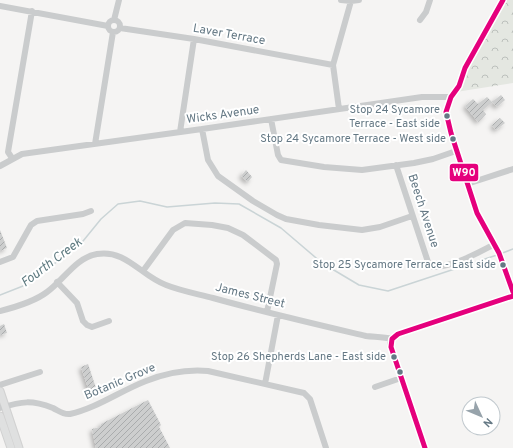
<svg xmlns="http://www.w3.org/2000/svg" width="513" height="448" font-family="Overpass,sans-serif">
<defs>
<pattern id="park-crowns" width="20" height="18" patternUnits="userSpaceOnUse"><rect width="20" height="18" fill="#e4e7e1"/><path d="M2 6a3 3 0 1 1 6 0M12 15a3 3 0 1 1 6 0" fill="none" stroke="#bcc0bc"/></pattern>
<pattern id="building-hatch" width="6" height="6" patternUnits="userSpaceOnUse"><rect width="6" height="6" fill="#cdcece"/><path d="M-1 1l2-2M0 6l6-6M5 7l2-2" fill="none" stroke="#aaacad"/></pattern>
<filter id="shadow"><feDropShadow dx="-2.5" dy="2.5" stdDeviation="2" flood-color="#0004"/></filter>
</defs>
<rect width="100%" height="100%" fill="#f5f4f3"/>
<path fill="url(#park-crowns)" d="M503,0H513V83L456,92Z"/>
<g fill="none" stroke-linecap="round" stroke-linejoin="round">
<path stroke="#cad4d6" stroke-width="1.5" d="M500,254L513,249
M0,295L23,286L79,246L101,219L118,204L140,201L167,207L215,203L239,204L281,228L322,263L359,285L388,291L497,255"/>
</g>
<path fill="url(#building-hatch)" filter="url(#shadow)" d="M501,95L505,100L497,107L492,102Z
M487,97L492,102L483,110L486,114L478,122L465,106L473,99L478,104Z
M500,118L505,123L496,130L492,125Z
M246,170L252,177L248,182L241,176Z
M0,230L7,248L0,251Z
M4,324L7,333L0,335V326Z
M88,364L97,391L90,394L81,367Z
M148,400L161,425L159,427L170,448H96L92,429L100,427L101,424Z"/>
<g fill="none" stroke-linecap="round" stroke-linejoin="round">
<defs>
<path id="major" d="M0,391L19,448
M0,416L11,448"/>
</defs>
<use href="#major" stroke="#d1d1d1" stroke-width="9"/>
<path stroke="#cacccd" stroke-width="6" d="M341,0L351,1L359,0
M503,0L465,68L459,86L451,97L446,112L451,133L477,213L499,253L513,292
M0,6L108,26
M108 26a6 6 0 1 1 12 0a6 6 0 1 1-12 0Z
M114,20L119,0
M420,20L426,12L430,0
M120,28L194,39L333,65
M339,109L333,65L351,1
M271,119L278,155L281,160L324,167L362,170L414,163L433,159L456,151
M202,129L208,160L218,176L253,201L277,215L286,219L319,225L362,230L380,227L412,216
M180,132L194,39
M95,144L113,32
M12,158L8,152L9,146L32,11
M396,165L429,265L432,267C450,268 478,253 495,244
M0,166L22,154L202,129L422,97H451
M467,184L513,169
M0,262L13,257L31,225L37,221L83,214L91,211
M143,271L173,230L185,223L212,225L228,228L243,235L276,260L277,264L267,312
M57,282L77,303L83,321L87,325L92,327L109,321
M0,311C16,307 34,302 47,292C64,280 75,258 97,254C126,249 141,276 166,285C181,291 198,294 213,298C263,312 315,324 366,336C374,337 384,337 392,339
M392,339L395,336L398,334L513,296
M392,339L390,343L391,347L425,448
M265,384L278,315
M0,385L40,372
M375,387L401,378
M0,408C22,401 32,400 53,408C59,411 63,415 70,414C97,408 120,391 146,381C166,373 186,369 208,371L304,393L310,399L326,448"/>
<use href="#major" stroke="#dfe0e0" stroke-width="7"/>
<defs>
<path id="bus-1" d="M503,0L465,68L459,86L451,97L446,112L451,133L477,213L499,253L513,292
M425,448L391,347L392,339L398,334L513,296"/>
</defs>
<use href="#bus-1" stroke="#fff" stroke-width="8"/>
<use href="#bus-1" stroke="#e5007d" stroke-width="5"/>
</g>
<g fill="#647884" stroke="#fff" stroke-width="1.5">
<circle cx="447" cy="116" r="3.5"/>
<circle cx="453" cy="139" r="3.5"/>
<circle cx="503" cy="265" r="3.5"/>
<circle cx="394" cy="357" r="3.5"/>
<circle cx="400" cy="372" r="3.5"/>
</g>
<g text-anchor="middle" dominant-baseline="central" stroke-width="4" stroke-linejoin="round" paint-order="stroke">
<g font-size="11" fill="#647884" stroke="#fff" text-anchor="end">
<text x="440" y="110">Stop 24 Sycamore<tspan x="440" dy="14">Terrace - East side</tspan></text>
<text x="446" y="139">Stop 24 Sycamore Terrace - West side</text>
<text x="496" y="265">Stop 25 Sycamore Terrace - East side</text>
<text x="386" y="357">Stop 26 Shepherds Lane - East side</text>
</g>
<g font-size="12" fill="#647884" stroke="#fff">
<text transform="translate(229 35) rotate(10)">Laver Terrace</text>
<text transform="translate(223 115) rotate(-8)">Wicks Avenue</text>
<text transform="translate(423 211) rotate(72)">Beech Avenue</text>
<text transform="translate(250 296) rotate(14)">James Street</text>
<text transform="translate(120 382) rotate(-23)">Botanic Grove</text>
</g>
<g font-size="13" font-style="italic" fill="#5f7b81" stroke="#fff">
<text transform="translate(52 263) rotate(-37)">Fourth Creek</text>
</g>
</g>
<rect stroke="#fff" stroke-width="1.5" x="449" y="163" width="30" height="19" rx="4" fill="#e5007d"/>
<g font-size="11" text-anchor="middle" font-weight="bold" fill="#fff">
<text x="464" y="176">W90</text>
</g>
<g transform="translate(481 416) rotate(134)"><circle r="19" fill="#ffffff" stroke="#c1c9ce"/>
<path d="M0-3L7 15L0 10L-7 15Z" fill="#97a3ab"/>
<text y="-6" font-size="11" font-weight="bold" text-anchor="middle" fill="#647884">N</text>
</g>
</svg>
